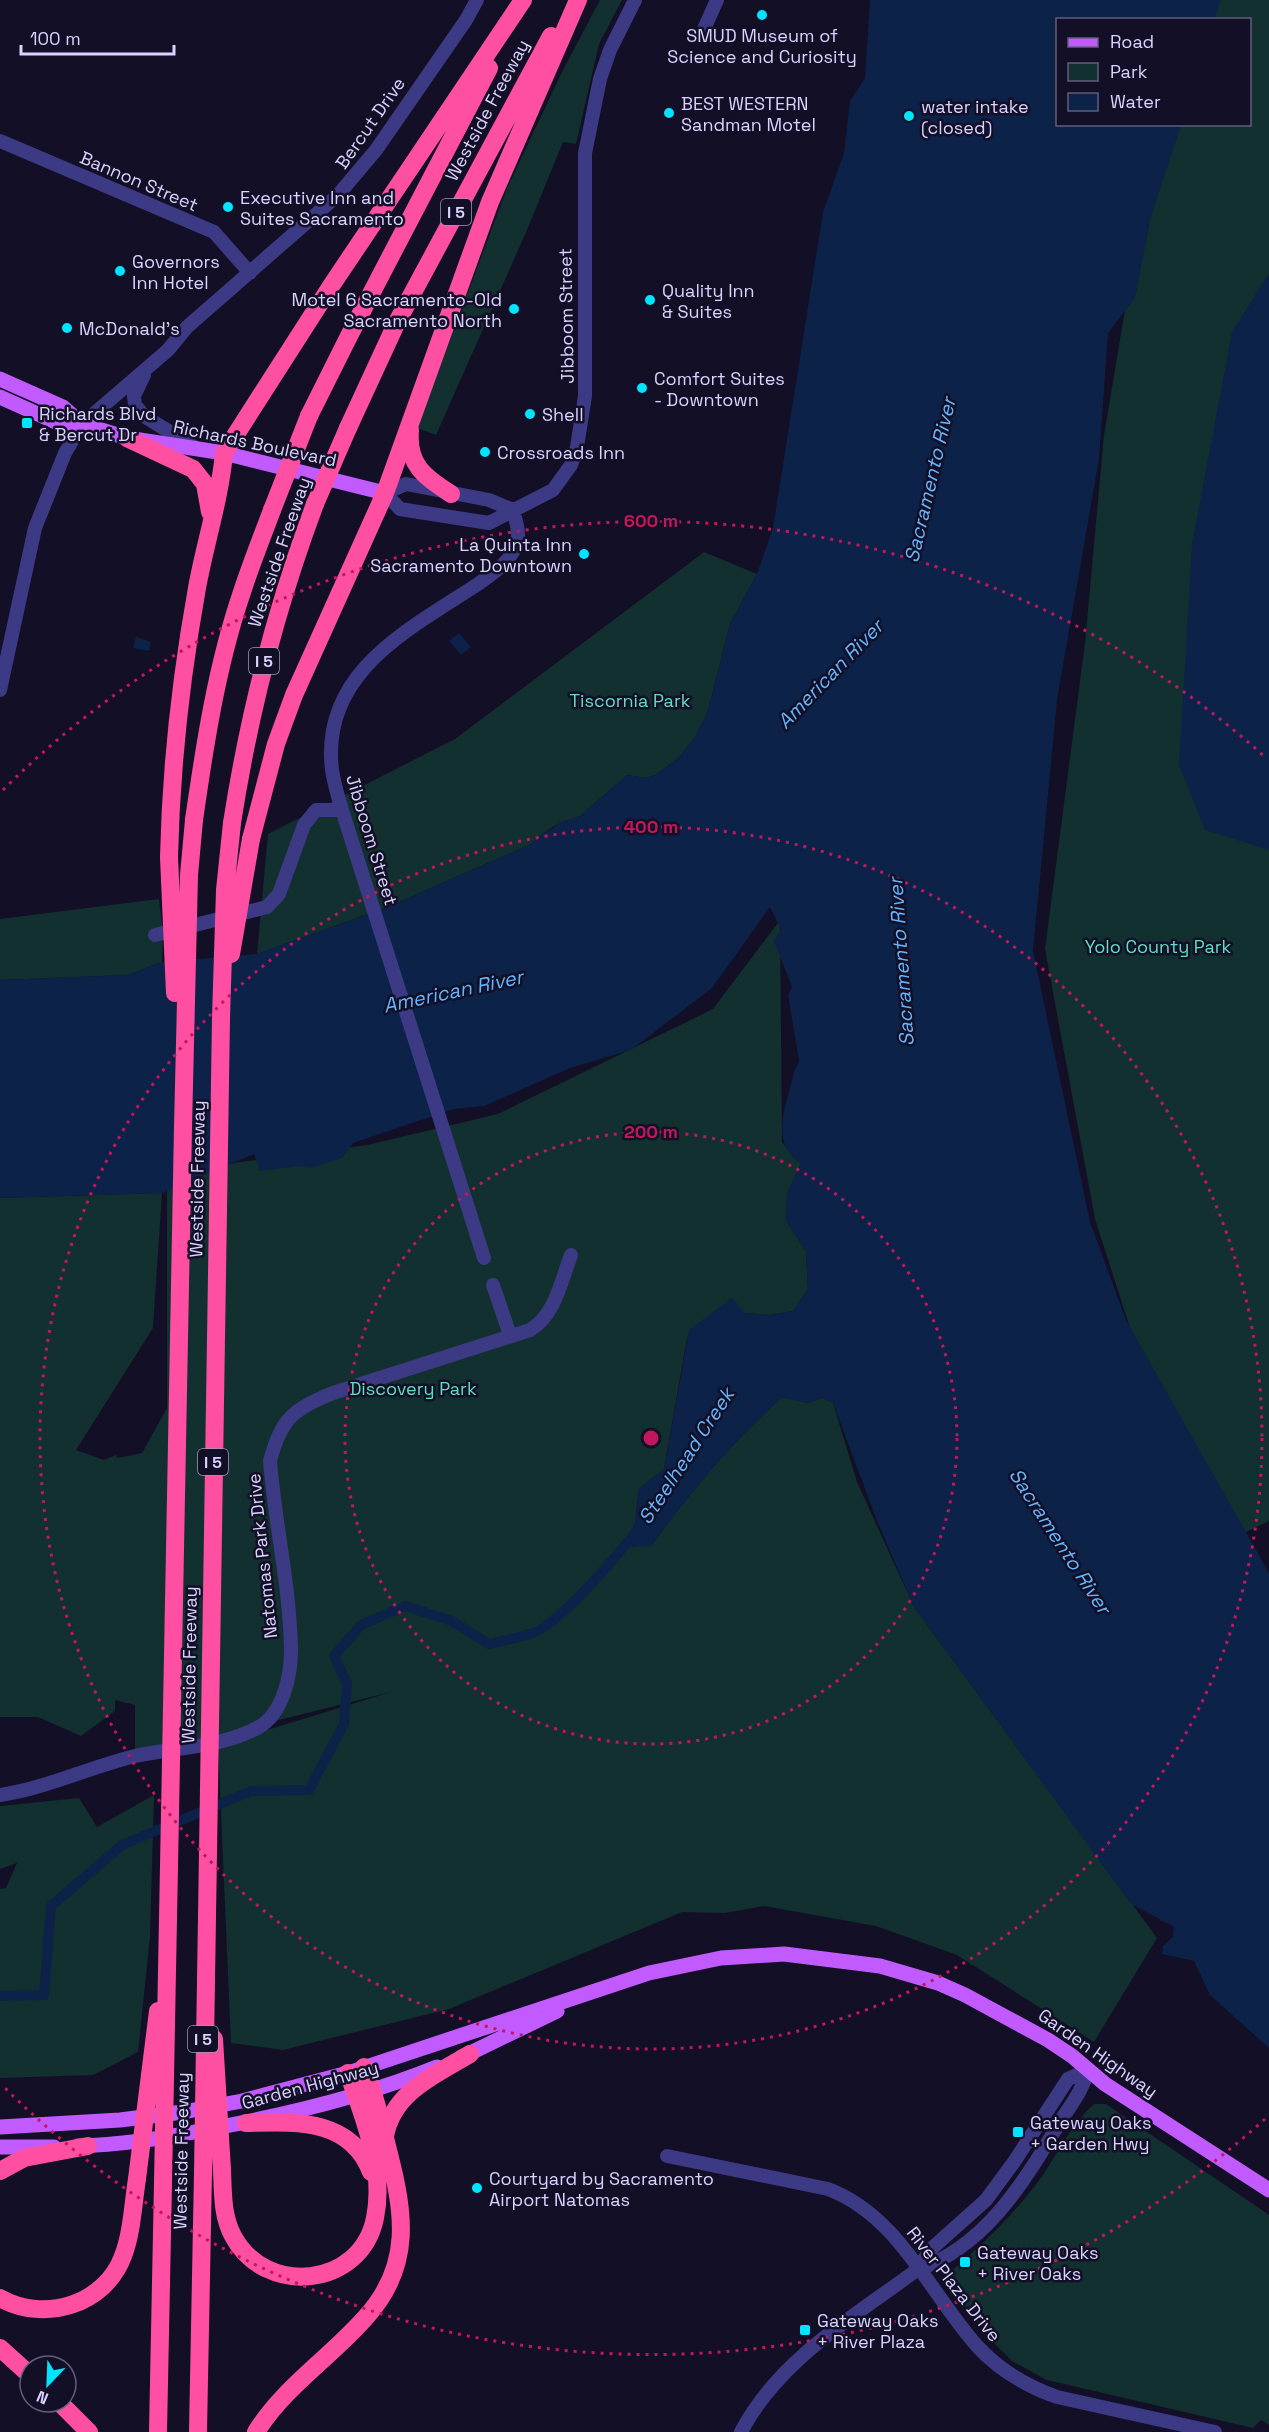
<svg xmlns="http://www.w3.org/2000/svg" width="1269" height="2432" font-family="'Space Grotesk',sans-serif">
<rect width="100%" height="100%" fill="#130f26"/>
<path fill="#12302f" d="M600,0H622L599,44L576,144L563,142L527,230L436,435L417,428L508,186L563,70Z
M1184,0H1269V1521L1242,1534L1130,1328L1095,1219L1045,949L1085,643L1104,435L1141,215L1159,125L1250,124V20L1180,19Z
M704,552L757,574L730,624L708,711L694,739L679,757L656,775L646,778L627,775L580,816L554,826L529,845L390,906L257,954L268,834L455,739Z
M159,899L163,933L162,962L128,975L0,980V919Z
M780,920L782,1142L801,1164L787,1194L786,1221L806,1251L808,1289L793,1311L770,1315L745,1313L687,1338L664,1469L639,1489L632,1546H651C690,1492 733,1441 782,1397L808,1403L823,1398L833,1403L857,1482L914,1607L1157,1938L1094,2042L957,1955L876,1926L764,1906L725,1913L682,1912L449,2009L283,2050L231,2043L218,1745L391,1692L135,1756V1705L115,1700V1711L81,1736L38,1717H0V1198L162,1193L153,1328L76,1450L104,1460L116,1455L117,1458L142,1453L167,1408V1172L367,1145L498,1114L713,1009Z
M154,1795L150,1937L138,2052L93,2075L0,2078V1889L6,1888L17,1863L0,1869V1806L79,1798L97,1827Z
M1094,2104H1106L1269,2215V2425L1261,2420L1253,2428L1047,2380L1012,2361L990,2339L945,2281L950,2272C985,2243 1016,2212 1043,2175C1059,2151 1072,2123 1094,2104Z"/>
<path fill="#0c2248" d="M870,0H1220L1215,19L1058,20V124L1181,125L1151,216L1135,298L1108,333L1099,459L1057,700L1033,951L1090,1222L1126,1320L1269,1573V2048L1210,1995L1194,1961L1162,1954L1163,1946L1173,1937L1174,1927L1131,1904L914,1607L877,1521L833,1403L823,1398L808,1403L782,1397C733,1442 690,1492 651,1546L632,1547L639,1489L664,1469L689,1330L732,1298L745,1313L770,1315L793,1311L808,1289L806,1251L786,1221L787,1194L801,1164C768,1143 787,1104 794,1072L799,1061L788,995L792,987L774,941L781,929L770,907L712,988L631,1050L570,1068L484,1106L454,1109L353,1143L342,1158L310,1168L299,1166L260,1171L254,1154L162,1193L0,1198V980L128,975L162,962L257,954L390,906L529,845L561,822L580,816L627,775L646,778L656,775L679,757L694,739L708,711L730,624L757,574L773,528L823,212L844,153L850,101L865,78Z
M1269,273V850L1205,830L1179,765L1192,544L1232,332Z
M459,633L471,647L461,655L449,641Z
M136,637L151,642L149,651L133,648Z"/>
<g fill="none" stroke-linecap="round" stroke-linejoin="round">
<path stroke="#0c2248" stroke-width="10" d="M0,1996L44,1995L51,1906L122,1845L251,1791L309,1790L344,1724L347,1683L334,1656L361,1625L405,1606L452,1621L489,1644C504,1640 521,1638 535,1632C565,1619 619,1553 641,1526"/>
<path stroke="#3d3a85" stroke-width="14" d="M704,29L717,0
M0,141L214,232L250,273
M144,375L134,396L135,405L144,416L194,447
M513,510L489,500L406,484L385,493L400,509L489,523L553,490L571,465L577,447L585,396V153L600,79L610,50L635,0
M0,690L35,528L65,453L82,424L168,350L187,327L338,195L376,150L466,20L477,0
M155,935L267,907L279,894L304,825L316,810H342
M484,1258L342,810C338,797 334,783 332,770C320,672 410,629 478,584C494,573 516,558 518,537C519,529 515,518 513,510
M493,1285L510,1335
M0,1795C47,1788 90,1767 135,1756C176,1747 221,1748 259,1727C283,1713 291,1676 291,1650C290,1587 275,1524 270,1461C281,1418 294,1409 333,1393L530,1330C555,1315 561,1282 571,1255
M667,2156L828,2189C899,2216 929,2292 977,2346C999,2370 1026,2386 1057,2397L1215,2432
M918,2269C981,2249 1023,2185 1055,2130C1067,2109 1082,2094 1088,2070
M741,2432C779,2359 854,2317 918,2269L930,2250L986,2200L1014,2162L1068,2079L1088,2070"/>
<path stroke="#c25bff" stroke-width="15" d="M0,379L63,407L82,424
M0,397L60,424H82L127,438L224,453L385,493
M460,2058L557,2011
M0,2127L120,2120L183,2112L242,2101L348,2073L649,1973L721,1958L784,1954L880,1966L938,1983L965,1995L1048,2040L1072,2056L1105,2084L1269,2190
M78,2146C124,2145 171,2137 215,2128C290,2114 366,2096 437,2067
M0,2147H54"/>
<path stroke="#ff4fa3" stroke-width="18" d="M309,416L349,336L489,68
M348,428L396,324L551,36
M410,430C407,465 424,476 451,494
M127,438L193,469L205,484L210,512
M194,820C205,743 217,665 242,592C251,564 262,537 272,510
M232,823C249,713 276,608 315,504
M251,839L276,744L294,695L385,493L490,202L578,0
M169,857C171,766 181,677 197,588C205,543 220,499 224,453L331,286L523,0
M246,2123C293,2122 350,2117 371,2172
M385,2136C393,2092 435,2075 470,2054
M222,2170C223,2192 222,2216 233,2236C265,2297 361,2288 375,2218C385,2170 364,2117 348,2073
M0,2171L24,2158L88,2146
M0,2298C44,2323 105,2305 123,2256C132,2233 133,2204 137,2179
M0,2348L30,2375
M59,2402L89,2432
M158,2432L163,2183
M198,2432L203,2173
M256,2432C285,2386 331,2357 366,2317C413,2265 404,2212 388,2150C381,2122 375,2094 364,2067"/>
<path stroke="#ff4fa3" stroke-width="18" d="M315,504L348,428
M272,510L309,416
M169,857L175,993
M231,954L251,839
M214,2039L222,2170
M203,2173L221,1018L225,890L232,823
M137,2179L158,2011
M163,2183L183,1127L189,875L194,820"/>
</g>
<g fill="none" stroke="#c2185b" stroke-width="3" stroke-dasharray="3 6">
<circle cx="651" cy="1438" r="306"/>
<circle cx="651" cy="1438" r="611"/>
<path d="M1265 2119A917 917 0 0 1 3 2086M3 790A917 917 0 0 1 1265 757"/>
</g>
<g fill="#00e5ff" stroke="#130f26" stroke-width="2">
<circle cx="762" cy="15" r="6"/>
<circle cx="669" cy="113" r="6"/>
<circle cx="909" cy="116" r="6"/>
<circle cx="228" cy="207" r="6"/>
<circle cx="120" cy="271" r="6"/>
<circle cx="650" cy="300" r="6"/>
<circle cx="514" cy="309" r="6"/>
<circle cx="67" cy="328" r="6"/>
<circle cx="642" cy="388" r="6"/>
<circle cx="530" cy="414" r="6"/>
<rect x="21" y="417" width="12" height="12" rx="3"/>
<circle cx="485" cy="452" r="6"/>
<circle cx="584" cy="554" r="6"/>
<rect x="1012" y="2126" width="12" height="12" rx="3"/>
<circle cx="477" cy="2188" r="6"/>
<rect x="959" y="2256" width="12" height="12" rx="3"/>
<rect x="799" y="2324" width="12" height="12" rx="3"/>
</g>
<g text-anchor="middle" dominant-baseline="central" stroke-width="5" stroke-linejoin="round" paint-order="stroke">
<g fill="#130f26" stroke="#9e99be" stroke-width="1.5">
<rect x="441" y="199" width="30" height="26" rx="4.5"/>
<rect x="249" y="648" width="30" height="26" rx="4.5"/>
<rect x="198" y="1449" width="30" height="26" rx="4.5"/>
<rect x="188" y="2026" width="30" height="26" rx="4.5"/>
</g>
<g font-size="16" font-weight="bold" fill="#d9d4ff">
<text x="456" y="212">I 5</text>
<text x="264" y="661">I 5</text>
<text x="213" y="1462">I 5</text>
<text x="203" y="2039">I 5</text>
</g>
<g font-size="18" fill="#d9d4ff" stroke="#130f26" text-anchor="start">
<text x="762" y="35" text-anchor="middle">SMUD Museum of<tspan x="762" dy="21">Science and Curiosity</tspan></text>
<text x="681" y="103">BEST WESTERN<tspan x="681" dy="21">Sandman Motel</tspan></text>
<text x="921" y="106">water intake<tspan x="921" dy="21">(closed)</tspan></text>
<text x="240" y="197">Executive Inn and<tspan x="240" dy="21">Suites Sacramento</tspan></text>
<text x="132" y="261">Governors<tspan x="132" dy="21">Inn Hotel</tspan></text>
<text x="662" y="290">Quality Inn<tspan x="662" dy="21">&amp; Suites</tspan></text>
<text x="502" y="299" text-anchor="end">Motel 6 Sacramento-Old<tspan x="502" dy="21">Sacramento North</tspan></text>
<text x="79" y="328">McDonald's</text>
<text x="654" y="378">Comfort Suites<tspan x="654" dy="21">- Downtown</tspan></text>
<text x="39" y="413">Richards Blvd<tspan x="39" dy="21">&amp; Bercut Dr</tspan></text>
<text x="542" y="414">Shell</text>
<text x="497" y="452">Crossroads Inn</text>
<text x="572" y="544" text-anchor="end">La Quinta Inn<tspan x="572" dy="21">Sacramento Downtown</tspan></text>
<text x="1030" y="2122">Gateway Oaks<tspan x="1030" dy="21">+ Garden Hwy</tspan></text>
<text x="489" y="2178">Courtyard by Sacramento<tspan x="489" dy="21">Airport Natomas</tspan></text>
<text x="977" y="2252">Gateway Oaks<tspan x="977" dy="21">+ River Oaks</tspan></text>
<text x="817" y="2320">Gateway Oaks<tspan x="817" dy="21">+ River Plaza</tspan></text>
</g>
<g font-size="18" fill="#d9d4ff" stroke="#130f26">
<text transform="translate(487 110) rotate(-62)">Westside Freeway</text>
<text transform="translate(370 123) rotate(-55)">Bercut Drive</text>
<text transform="translate(139 181) rotate(23)">Bannon Street</text>
<text transform="translate(566 316) rotate(-91)">Jibboom Street</text>
<text transform="translate(255 443) rotate(12)">Richards Boulevard</text>
<text transform="translate(279 552) rotate(-71)">Westside Freeway</text>
<text transform="translate(372 840) rotate(73)">Jibboom Street</text>
<text transform="translate(197 1179) rotate(-89)">Westside Freeway</text>
<text transform="translate(262 1556) rotate(-96)">Natomas Park Drive</text>
<text transform="translate(189 1665) rotate(-89)">Westside Freeway</text>
<text transform="translate(1098 2053) rotate(35)">Garden Highway</text>
<text transform="translate(310 2085) rotate(-15)">Garden Highway</text>
<text transform="translate(181 2151) rotate(-89)">Westside Freeway</text>
<text transform="translate(954 2284) rotate(52)">River Plaza Drive</text>
</g>
<g font-size="18" fill="#5fe0c0" stroke="#130f26">
<text x="630" y="700">Tiscornia Park</text>
<text x="1158" y="946">Yolo County Park</text>
<text x="413" y="1388">Discovery Park</text>
</g>
<g font-size="20" font-style="italic" fill="#62b6ff" stroke="#130f26">
<text transform="translate(930 480) rotate(-77)">Sacramento River</text>
<text transform="translate(830 674) rotate(-46)">American River</text>
<text transform="translate(901 962) rotate(-94)">Sacramento River</text>
<text transform="translate(453 991) rotate(-12)">American River</text>
<text transform="translate(686 1456) rotate(-57)">Steelhead Creek</text>
<text transform="translate(1060 1541) rotate(57)">Sacramento River</text>
</g>
</g>
<circle cx="651" cy="1438" r="9" fill="#c2185b" stroke="#130f26" stroke-width="3"/>
<g font-size="18" text-anchor="middle" font-weight="bold" fill="#c2185b" stroke="#130f26" stroke-width="5" stroke-linejoin="round" paint-order="stroke">
<text x="651" y="527">600 m</text>
<text x="651" y="833">400 m</text>
<text x="651" y="1138">200 m</text>
</g>
<rect x="1056" y="18" width="195" height="108" fill="#130f26" stroke="#625e7d" stroke-width="1.5"/>
<rect x="1068" y="38" width="30" height="9" fill="#c25bff" stroke="#625e7d" stroke-width="1.5"/>
<text x="1110" y="48" font-size="18" fill="#d9d4ff">Road</text>
<rect x="1068" y="63" width="30" height="18" fill="#12302f" stroke="#625e7d" stroke-width="1.5"/>
<text x="1110" y="78" font-size="18" fill="#d9d4ff">Park</text>
<rect x="1068" y="93" width="30" height="18" fill="#0c2248" stroke="#625e7d" stroke-width="1.5"/>
<text x="1110" y="108" font-size="18" fill="#d9d4ff">Water</text>
<g transform="translate(48 2384) rotate(203)"><circle r="28" fill="#130f26" stroke="#625e7d" stroke-width="1.5"/>
<path d="M0-4.5L10 22L0 15L-10 22Z" fill="#00e5ff"/>
<text y="-9" font-size="16" font-weight="bold" text-anchor="middle" fill="#d9d4ff">N</text>
</g>
<path d="M21 45v9h153v-9" fill="none" stroke="#d9d4ff" stroke-width="3"/>
<text x="30" y="45" font-size="18" fill="#d9d4ff" stroke="#130f26" stroke-width="4.5" paint-order="stroke">100 m</text>
</svg>
